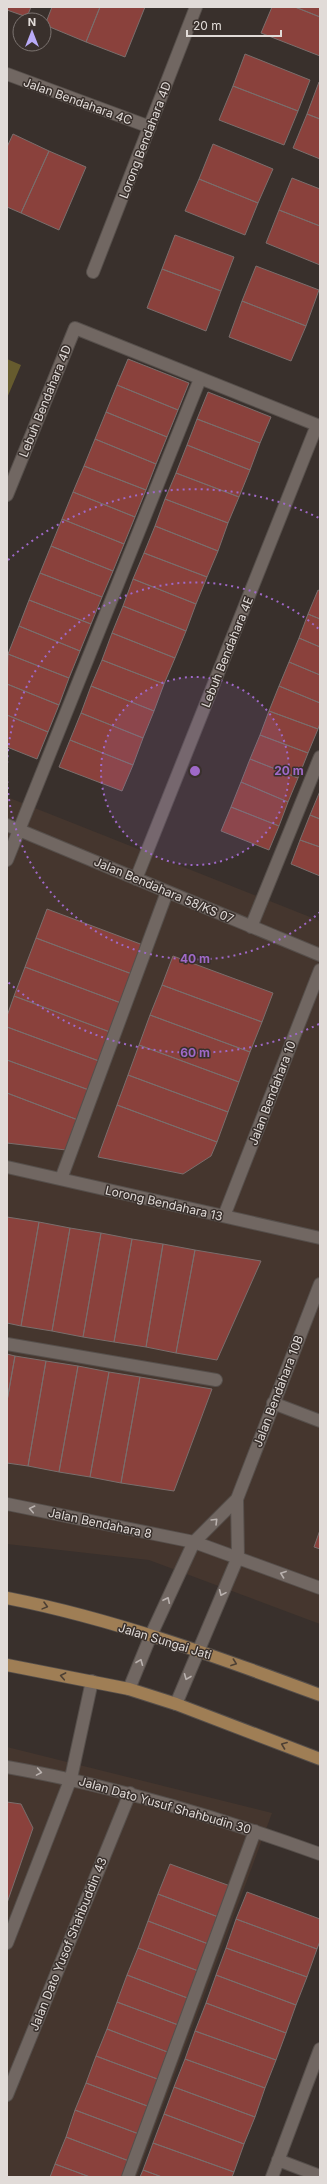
<svg xmlns="http://www.w3.org/2000/svg" width="327" height="2184" font-family="Inter,sans-serif">
<rect width="100%" height="100%" fill="#39302c"/>
<path fill="#45362e" d="M7,797L320,921V1624L149,1560L7,1544Z
M7,1747L272,1813L137,2177H7Z"/>
<path fill="#665b2e" d="M7,359L21,365L7,398Z"/>
<path fill="#8a413c" stroke="#7a6e6c" d="M7,7H31L27,17L7,10Z
M52,7H100L86,42L45,25Z
M100,7H145L125,57L86,42Z
M272,7H295L320,17V56L261,33Z
M295,7H320V17Z
M245,54L310,80L298,111L233,86Z
M319,82H320V119L307,114Z
M233,86L298,111L284,145L219,120Z
M307,114L320,119V159L293,148Z
M13,134L49,151L21,213L7,207V147Z
M213,144L273,169L258,203L199,179Z
M49,151L86,167L59,230L21,213Z
M292,178L320,189V226L279,210Z
M199,179L258,203L245,235L185,211Z
M279,210L320,226V265L266,243Z
M175,235L234,257L221,291L162,269Z
M256,266L319,290L306,326L242,301Z
M162,269L221,291L206,331L147,308Z
M242,301L306,326L291,361L229,337Z
M128,359L189,383L178,410L117,385Z
M117,385L178,410L167,437L106,412Z
M208,392L271,417L260,443L197,419Z
M106,412L167,437L156,464L95,439Z
M197,419L260,443L250,470L187,445Z
M95,439L156,464L146,490L84,466Z
M187,445L250,470L239,497L176,473Z
M84,466L146,490L135,517L73,492Z
M176,473L239,497L228,523L165,499Z
M73,492L135,517L124,544L62,519Z
M165,499L228,523L218,551L155,526Z
M62,519L124,544L113,571L51,546Z
M155,526L218,551L207,577L144,553Z
M51,546L113,571L102,597L40,573Z
M144,553L207,577L196,604L133,579Z
M40,573L102,597L91,624L29,600Z
M133,579L196,604L186,631L123,606Z
M318,590L320,591V619L308,614Z
M29,600L91,624L80,651L19,626Z
M123,606L186,631L175,658L112,633Z
M308,614L320,619V647L299,638Z
M19,626L80,651L69,678L8,654Z
M112,633L175,658L164,684L102,660Z
M299,638L320,647V675L289,662Z
M8,654L69,678L59,705L7,684Z
M102,660L164,684L154,711L91,686Z
M289,662L320,675V703L279,686Z
M7,684L59,705L48,732L7,715Z
M91,686L154,711L143,738L81,713Z
M279,686L320,703V723L318,729L269,711Z
M269,711L318,729L308,753L260,735Z
M81,713L143,738L133,765L70,740Z
M7,715L48,732L37,759L7,747Z
M260,735L308,753L298,778L250,759Z
M70,740L133,765L122,791L59,767Z
M250,759L298,778L288,802L241,782Z
M241,782L288,802L279,826L231,807Z
M320,791V819L310,815Z
M231,807L279,826L269,850L221,831Z
M310,815L320,819V847L300,840Z
M300,840L320,847V876L291,864Z
M47,909L143,945L132,974L36,938Z
M36,938L132,974L121,1003L25,967Z
M173,956L273,993L262,1022L162,985Z
M25,967L121,1003L110,1032L14,996Z
M162,985L262,1022L250,1052L150,1015Z
M14,996L110,1032L99,1061L7,1027V1016Z
M150,1015L250,1052L239,1082L139,1045Z
M7,1027L99,1061L89,1090L7,1060Z
M139,1045L239,1082L228,1112L128,1075Z
M7,1060L89,1090L78,1120L7,1093Z
M128,1075L228,1112L217,1142L117,1105Z
M7,1093L78,1120L66,1150L7,1143Z
M117,1105L217,1142L211,1156L183,1174L98,1157Z
M7,1217L39,1222L21,1326L7,1323Z
M39,1222L70,1228L52,1331L21,1326Z
M70,1228L101,1233L83,1337L52,1331Z
M101,1233L132,1239L114,1342L83,1337Z
M132,1239L163,1244L146,1347L114,1342Z
M163,1244L195,1250L176,1353L146,1347Z
M195,1250L261,1261L217,1360L176,1353Z
M7,1354L15,1356L7,1401Z
M15,1356L46,1361L28,1466L7,1463V1401Z
M46,1361L78,1366L59,1472L28,1466Z
M78,1366L109,1372L90,1477L59,1472Z
M109,1372L140,1377L121,1483L90,1477Z
M140,1377L212,1389L174,1491L121,1483Z
M320,1530V1549L314,1547Z
M7,1802L21,1804L33,1828L7,1903Z
M170,1864L233,1887L221,1918L158,1894Z
M247,1892L320,1919V1941L317,1949L236,1919Z
M158,1894L221,1918L211,1945L148,1921Z
M236,1919L317,1949L307,1977L226,1948Z
M148,1921L211,1945L201,1972L138,1948Z
M138,1948L201,1972L190,1999L127,1975Z
M226,1948L307,1977L296,2005L216,1975Z
M127,1975L190,1999L181,2026L117,2002Z
M216,1975L296,2005L286,2033L206,2003Z
M117,2002L181,2026L170,2053L107,2029Z
M206,2003L286,2033L276,2060L195,2031Z
M107,2029L170,2053L160,2080L96,2056Z
M195,2031L276,2060L265,2088L185,2059Z
M96,2056L160,2080L150,2107L86,2083Z
M185,2059L265,2088L255,2117L174,2087Z
M86,2083L150,2107L139,2134L75,2110Z
M174,2087L255,2117L244,2144L164,2114Z
M75,2110L139,2134L129,2161L66,2137Z
M164,2114L244,2144L234,2172L153,2143Z
M66,2137L129,2161L123,2177H90L55,2164Z
M153,2143L234,2172L232,2177H162L143,2170Z
M55,2164L90,2177H50Z
M143,2170L162,2177H140Z"/>
<g fill="none" stroke-linecap="round" stroke-linejoin="round">
<defs>
<path id="minor" d="M7,74L150,127
M93,272L196,7
M7,495L75,328L317,425L136,879
M7,825L320,955
M7,860L200,379
M251,927L320,757
M7,1167L320,1238
M61,1179L167,892
M224,1216L320,970
M7,1344L216,1380
M273,1403L320,1421
M7,1504L194,1542L320,1588
M129,1689L151,1635L194,1542L237,1499
M176,1704L238,1557L237,1499L320,1284
M7,1767C114,1786 218,1817 320,1854
M7,1943L71,1778L92,1681
M7,2095L130,1793
M278,2160L320,2176
M128,2177L255,1831
M272,2177L320,2049"/>
<path id="major" d="M7,1598C114,1619 218,1657 320,1695
M7,1665L129,1689L176,1704L320,1759"/>
</defs>
<use href="#minor" stroke="#564f4b" stroke-width="14"/>
<use href="#major" stroke="#564f4b" stroke-width="14"/>
<use href="#minor" stroke="#716762" stroke-width="12"/>
<use href="#major" stroke="#9f7e55" stroke-width="12"/>
</g>
<defs><path id="oneway-chevron" d="M-2-3.5L2.5 0L-2 3.5" fill="none" stroke-width="1.6" stroke-linecap="round" stroke-linejoin="round"/></defs>
<g stroke="#bab2af">
<use href="#oneway-chevron" transform="translate(32 1509) rotate(-168)"/>
<use href="#oneway-chevron" transform="translate(215 1521) rotate(-45)"/>
<use href="#oneway-chevron" transform="translate(283 1574) rotate(-160)"/>
<use href="#oneway-chevron" transform="translate(222 1593) rotate(114)"/>
<use href="#oneway-chevron" transform="translate(167 1600) rotate(-65)"/>
<use href="#oneway-chevron" transform="translate(140 1662) rotate(-68)"/>
<use href="#oneway-chevron" transform="translate(187 1677) rotate(112)"/>
<use href="#oneway-chevron" transform="translate(39 1772) rotate(10)"/>
</g>
<g stroke="#4d4034">
<use href="#oneway-chevron" transform="translate(45 1606) rotate(15)"/>
<use href="#oneway-chevron" transform="translate(234 1663) rotate(20)"/>
<use href="#oneway-chevron" transform="translate(63 1676) rotate(-169)"/>
<use href="#oneway-chevron" transform="translate(284 1745) rotate(-159)"/>
</g>
<circle cx="195" cy="771" r="94" fill="#9f69c8" fill-opacity=".12"/>
<g fill="none" stroke="#9f69c8" stroke-width="2" stroke-dasharray="2 4">
<circle cx="195" cy="771" r="94"/>
<path d="M320 912A188 188 0 0 1 7 773M7 769A188 188 0 0 1 320 630"/>
<path d="M319 1024A282 282 0 0 1 8 982M8 560A282 282 0 0 1 319 518"/>
</g>
<g text-anchor="middle" dominant-baseline="central" stroke-width="3" stroke-linejoin="round" paint-order="stroke">
<g font-size="12" fill="#e1dbd8" stroke="#39302c">
<text transform="translate(78 101) rotate(20)">Jalan Bendahara 4C</text>
<text transform="translate(145 140) rotate(-69)">Lorong Bendahara 4D</text>
<text transform="translate(45 401) rotate(-68)">Lebuh Bendahara 4D</text>
<text transform="translate(227 652) rotate(-68)">Lebuh Bendahara 4E</text>
<text transform="translate(164 890) rotate(23)">Jalan Bendahara 58/KS 07</text>
<text transform="translate(272 1093) rotate(-69)">Jalan Bendahara 10</text>
<text transform="translate(164 1203) rotate(13)">Lorong Bendahara 13</text>
<text transform="translate(278 1391) rotate(-69)">Jalan Bendahara 10B</text>
<text transform="translate(100 1523) rotate(12)">Jalan Bendahara 8</text>
<text transform="translate(165 1641) rotate(17)">Jalan Sungai Jati</text>
<text transform="translate(165 1805) rotate(16)">Jalan Dato Yusuf Shahbudin 30</text>
<text transform="translate(68 1944) rotate(-68)">Jalan Dato Yusof Shahbuddin 43</text>
</g>
</g>
<circle cx="195" cy="771" r="6" fill="#9f69c8" stroke="#39302c" stroke-width="2"/>
<g font-size="12" text-anchor="middle" font-weight="bold" fill="#9f69c8" stroke="#39302c" stroke-width="3" stroke-linejoin="round" paint-order="stroke">
<text x="289" y="775">20 m</text>
<text x="195" y="963">40 m</text>
<text x="195" y="1057">60 m</text>
</g>
<rect width="327" height="2184" fill="none" stroke="#e1dbd8" stroke-width="16"/>
<g transform="translate(32 32)"><circle r="19" fill="#39302c" stroke="#7c7471"/>
<path d="M0-3L7 15L0 10L-7 15Z" fill="#b9abf7"/>
<text y="-6" font-size="11" font-weight="bold" text-anchor="middle" fill="#e1dbd8">N</text>
</g>
<path d="M187 30v6h94v-6" fill="none" stroke="#e1dbd8" stroke-width="2"/>
<text x="193" y="30" font-size="12" fill="#e1dbd8" stroke="#39302c" stroke-width="3" paint-order="stroke">20 m</text>
</svg>
